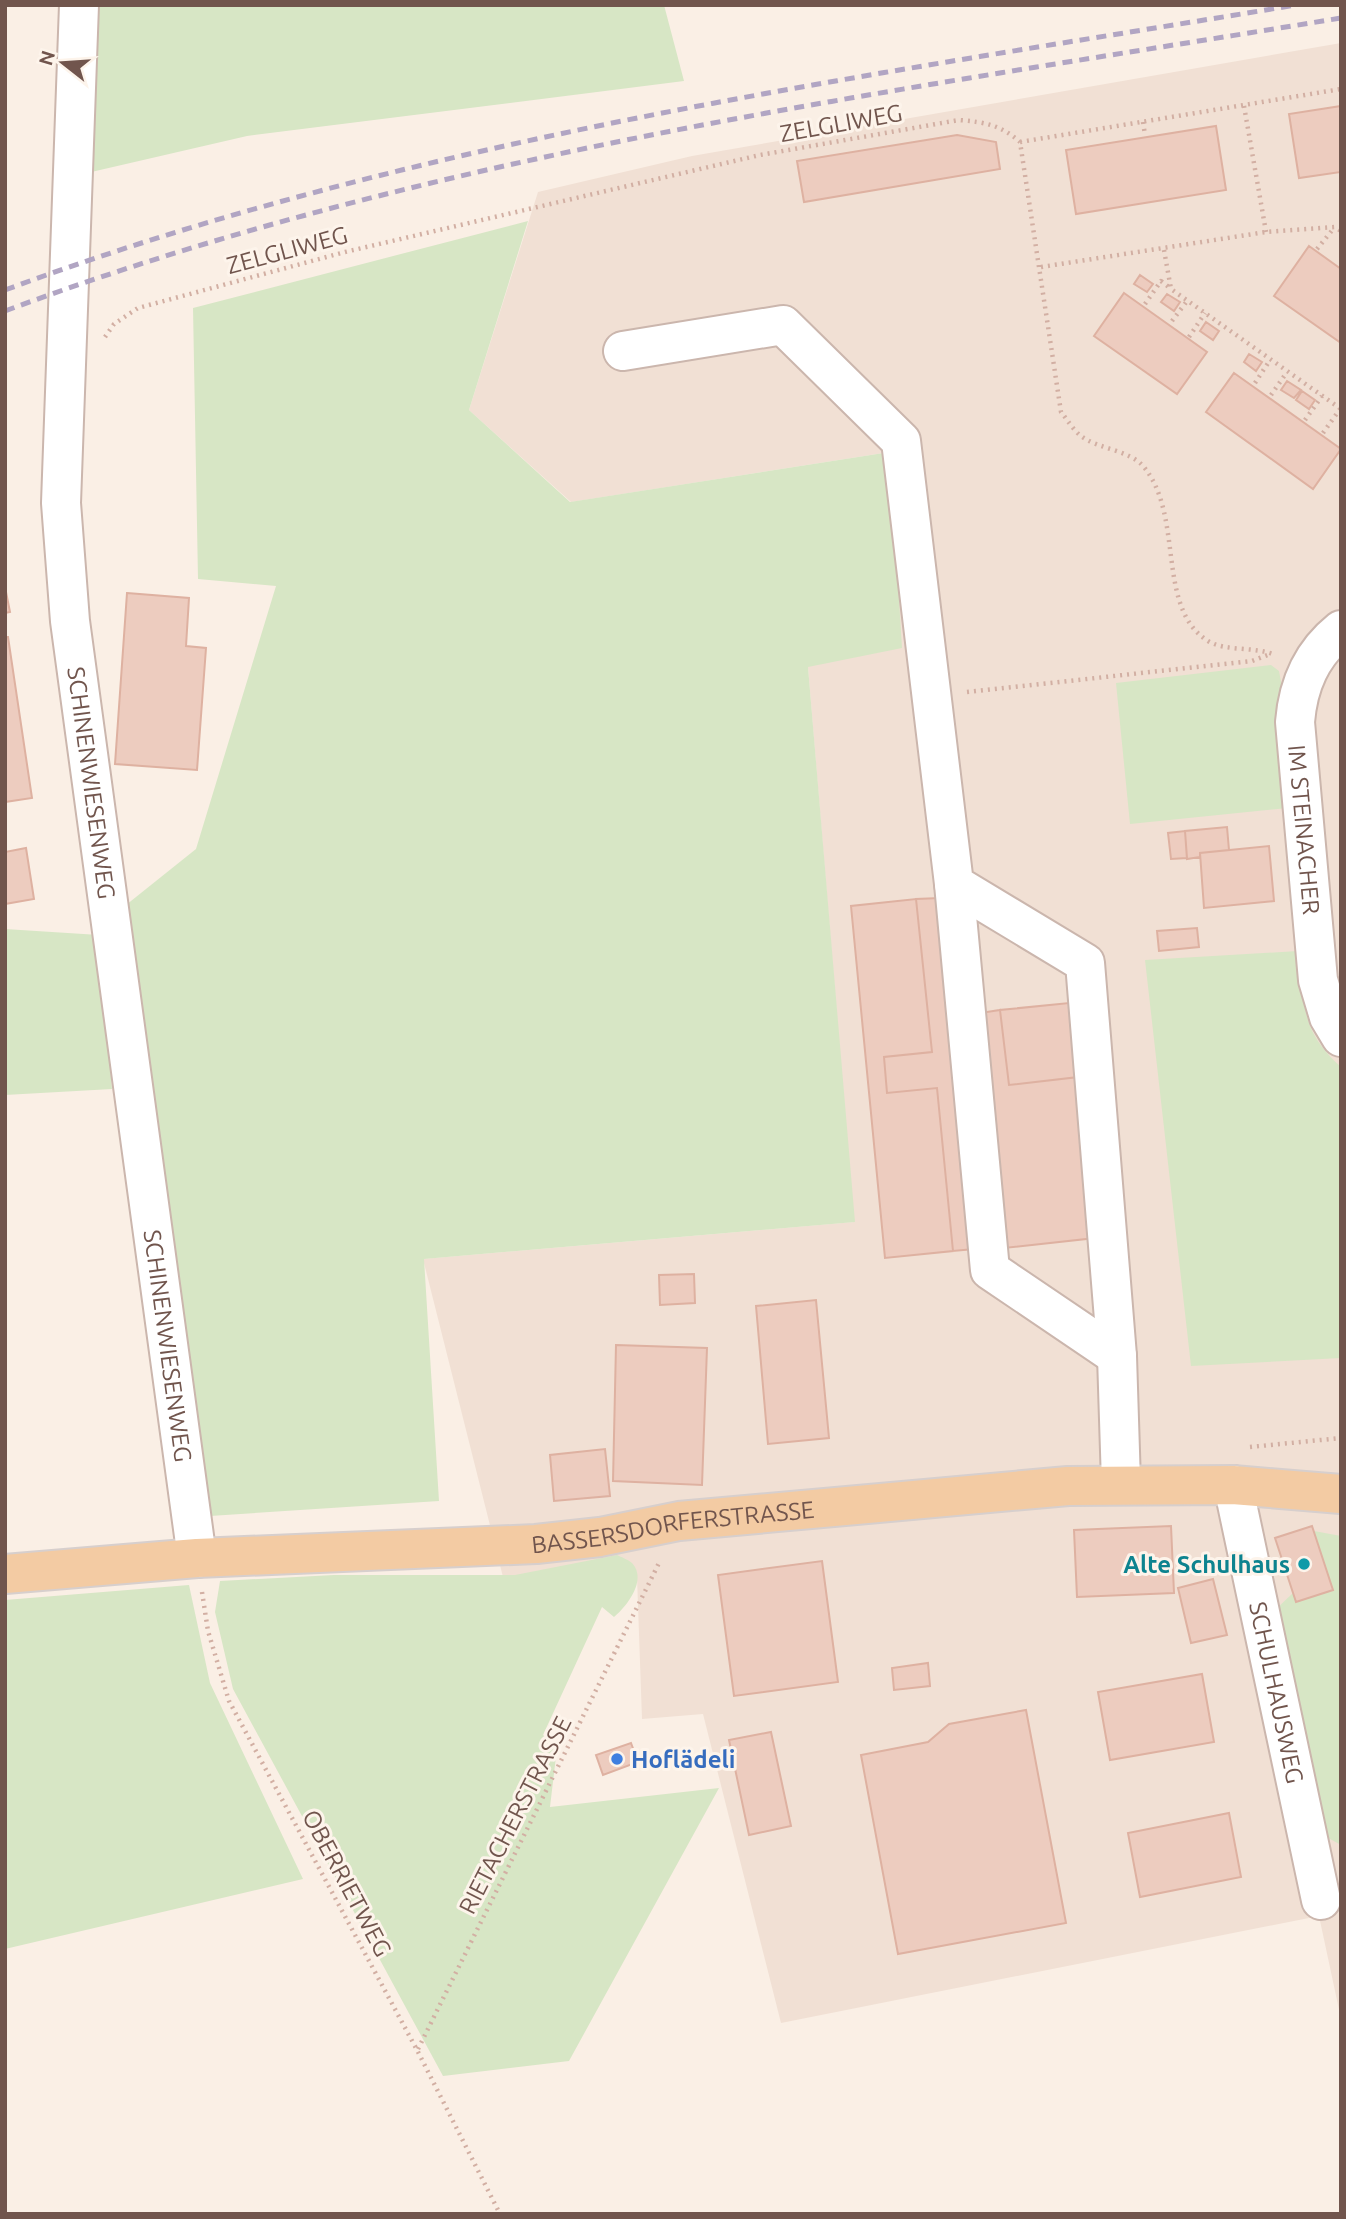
<svg xmlns="http://www.w3.org/2000/svg" width="1346" height="2219" font-family="Ubuntu,sans-serif">
<rect width="100%" height="100%" fill="#faefe5"/>
<path fill="#f1e0d4" d="M1341,43V2019L1319,1916L781,2023L703,1714L642,1719L637,1577L505,1585L423,1259L854,1222L808,667L890,452L571,502L469,410L538,192L692,156Z"/>
<path fill="#d7e6c5" d="M94,5H664L684,81L247,136L87,173Z
M528,221L469,410L570,502L890,452L902,648L808,667L855,1222L424,1259L439,1501L210,1516L126,905L196,849L276,586L198,579L193,308Z
M1271,665L1279,671L1282,687L1288,808L1130,824L1116,683Z
M5,929L99,935L112,1089L5,1095Z
M1298,951C1305,1004 1299,1029 1341,1067V1358L1191,1366L1145,960Z
M1314,1531L1341,1536V1845L1321,1834L1275,1610L1293,1593L1296,1602L1332,1590Z
M617,1555C621,1557 629,1560 632,1563C648,1580 626,1607 614,1617L602,1607L543,1735L557,1748L550,1807L719,1788L569,2061L443,2076L233,1689L215,1612L220,1581L334,1575H515Z
M189,1585L210,1683L303,1879L5,1949V1600Z"/>
<path fill="#edccbf" stroke="#deb1a1" stroke-width="2" d="M1341,106V172L1299,178L1289,114Z
M1216,126L1226,190L1076,214L1066,150Z
M957,135L996,142L1000,169L804,202L797,161Z
M1309,246L1341,269V343L1274,296Z
M1140,275L1153,284L1147,292L1134,284Z
M1124,293L1207,352L1177,394L1094,336Z
M1167,294L1180,302L1174,311L1161,302Z
M1206,322L1219,331L1213,340L1200,331Z
M1249,354L1262,362L1256,371L1244,362Z
M1234,373L1341,449L1313,489L1206,412Z
M1287,381L1301,390L1294,398L1281,390Z
M1302,391L1315,400L1309,409L1296,400Z
M5,587L10,612L5,613Z
M127,593L189,598L186,646L206,648L197,770L115,764Z
M5,637H8L32,798L5,802Z
M1227,827L1229,850L1200,853V857L1187,859L1185,831Z
M1185,831L1187,858L1171,859L1168,833Z
M1269,846L1274,901L1204,908L1200,853Z
M26,848L34,899L5,904V852Z
M940,898L974,1249L953,1251L937,1088L887,1093L884,1057L932,1052L916,899Z
M916,899L932,1052L884,1057L887,1093L937,1088L953,1251L885,1258L851,906Z
M1197,928L1199,947L1159,951L1157,931Z
M1069,1003L1078,1077L1009,1085L1000,1010Z
M1000,1010L1009,1085L1078,1077L1095,1238L1004,1248L980,1013Z
M694,1274L695,1303L660,1305L659,1275Z
M816,1300L829,1438L768,1444L756,1306Z
M616,1345L707,1348L702,1485L613,1481Z
M605,1449L610,1496L554,1501L550,1455Z
M1171,1526L1174,1593L1077,1597L1074,1530Z
M1312,1526L1333,1590L1296,1602L1275,1538Z
M822,1561L838,1682L734,1696L718,1575Z
M1213,1579L1227,1635L1191,1643L1178,1588Z
M928,1663L930,1686L894,1690L892,1668Z
M1202,1674L1214,1742L1110,1760L1098,1692Z
M1026,1710L1066,1923L898,1954L861,1755L928,1742L949,1724Z
M771,1732L791,1826L749,1835L729,1740Z
M631,1743L638,1762L603,1775L596,1755Z
M1229,1813L1241,1877L1140,1897L1128,1833Z"/>
<g fill="none" stroke-linecap="round" stroke-linejoin="round">
<defs>
<g id="minor">
<path id="s1" d="M79,5L61,503L70,621L197,1558"/>
<path d="M623,351L783,325L901,441L954,884L1085,963L1117,1356L1121,1483"/>
<path id="s2" d="M1341,630C1311,654 1298,685 1295,722L1318,980L1329,1017L1341,1037"/>
<path d="M954,884L990,1270L1117,1356"/>
<path id="s3" d="M1233,1485L1321,1900"/>
</g>
<g id="major">
<path id="s4" d="M5,1574L197,1558L536,1544L600,1537L679,1521L1068,1486L1233,1485L1341,1494"/>
</g>
</defs>
<use href="#minor" stroke="#cbb6ad" stroke-width="42"/>
<use href="#major" stroke="#d7cfcd" stroke-width="42"/>
<path stroke="#d2afa3" stroke-width="4.5" stroke-dasharray="2 5" stroke-linecap="butt" d="M1244,106L1266,232
M1143,122L1145,135
M1020,142L1341,89
M1317,249L1334,228
M1164,250L1171,289L1341,409
M1041,267L1266,232L1335,227L1341,231
M1145,304L1161,281L1171,289
M1172,321L1187,301
M105,337L114,324L138,308L345,252L760,155L959,120C984,122 1001,125 1020,142L1061,412C1067,419 1073,430 1081,436C1098,449 1129,450 1143,466C1185,515 1155,608 1208,641C1226,652 1255,646 1275,655
M1189,337L1205,313
M1255,383L1270,360
M1271,395L1287,372
M1305,420L1322,396
M1323,433L1340,409
M967,692L1252,661L1270,654
M1250,1447L1341,1438
M202,1592L208,1631L229,1701L417,2050L500,2214
M418,2049L660,1561"/>
<use href="#minor" stroke="#fff" stroke-width="38"/>
<use href="#major" stroke="#f3cba3" stroke-width="38"/>
<path stroke="#b1a5c3" stroke-width="5" stroke-dasharray="10 7" stroke-linecap="butt" d="M5,290C421,136 861,77 1296,5
M5,311C434,151 891,92 1341,18"/>
</g>
<circle fill="#0f9aa8" stroke="#fdf4eb" stroke-width="2.5" cx="1304" cy="1564" r="7"/>
<circle fill="#3f7fe0" stroke="#fdf4eb" stroke-width="2.5" cx="617" cy="1759" r="7"/>
<g text-anchor="middle" dominant-baseline="central" stroke-width="6" stroke-linejoin="round" paint-order="stroke">
<g font-size="24" fill="#71554d" stroke="#fdf4eb">
<text transform="translate(841 123) rotate(-10)">ZELGLIWEG</text>
<text transform="translate(287 250) rotate(-15)">ZELGLIWEG</text>
<text stroke="none"><textPath href="#s1" startOffset="780">SCHINENWIESENWEG</textPath></text>
<text stroke="none"><textPath href="#s2" startOffset="214">IM STEINACHER</textPath></text>
<text stroke="none"><textPath href="#s1" startOffset="1348">SCHINENWIESENWEG</textPath></text>
<text stroke="none"><textPath href="#s4" startOffset="670">BASSERSDORFERSTRASSE</textPath></text>
<text stroke="none"><textPath href="#s3" startOffset="212">SCHULHAUSWEG</textPath></text>
<text transform="translate(515 1815) rotate(-63)">RIETACHERSTRASSE</text>
<text transform="translate(347 1883) rotate(62)">OBERRIETWEG</text>
</g>
<g font-size="24" font-weight="bold" fill="#0d838f" stroke="#fdf4eb" text-anchor="end">
<text x="1290" y="1564">Alte Schulhaus</text>
</g>
<g font-size="24" font-weight="bold" fill="#366cbe" stroke="#fdf4eb" text-anchor="start">
<text x="631" y="1759">Hoflädeli</text>
</g>
</g>
<rect width="1346" height="2219" fill="none" stroke="#71554d" stroke-width="14"/>
<g transform="translate(63 63) rotate(287)" stroke="#fdf4eb" stroke-width="5" paint-order="stroke">
<path d="M0-5L12 26L0 18L-12 26Z" fill="#71554d"/>
<text y="-10" font-size="19" font-weight="bold" text-anchor="middle" fill="#71554d">N</text>
</g>
</svg>
